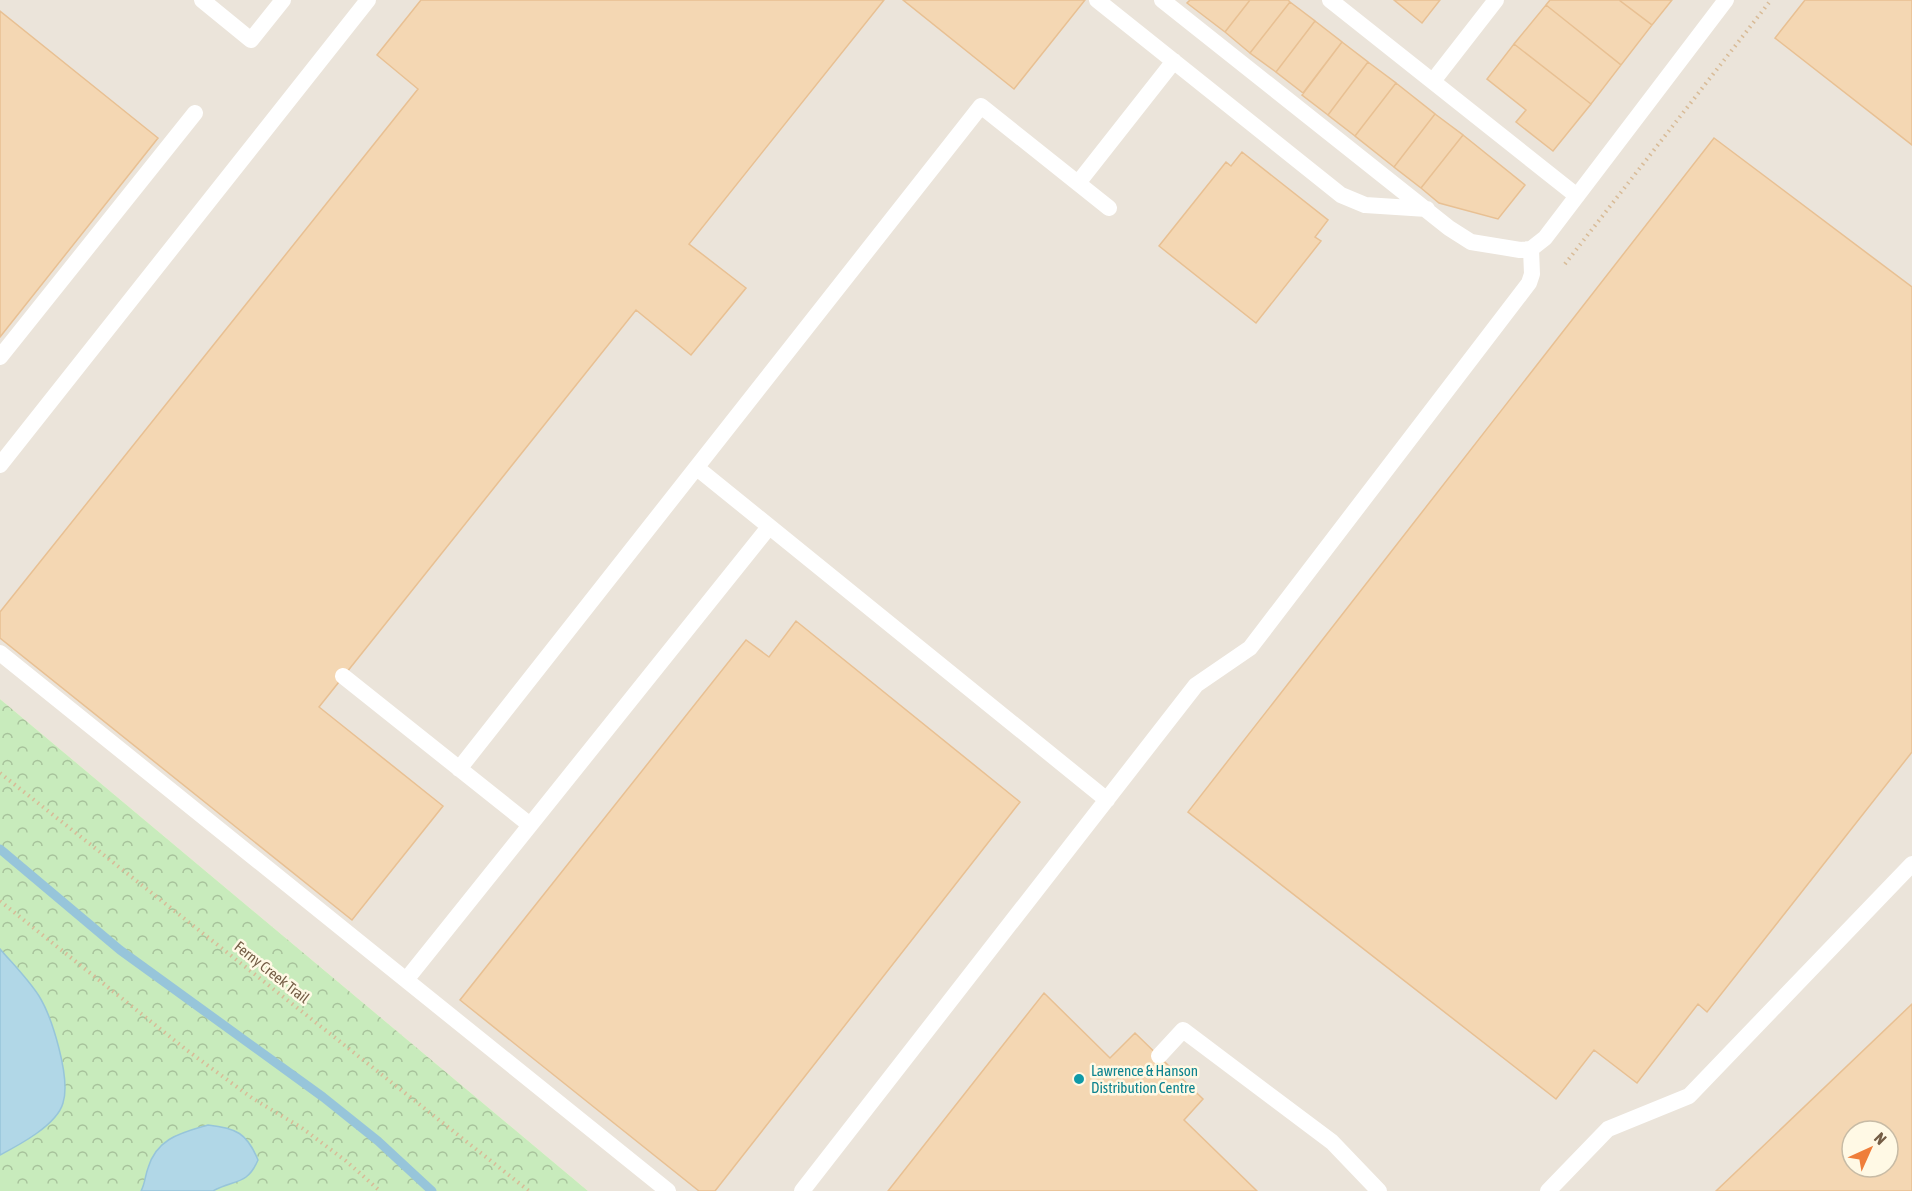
<svg xmlns="http://www.w3.org/2000/svg" width="1912" height="1191" font-family="'Asap Condensed',sans-serif">
<defs>
<pattern id="forest-crowns" width="20" height="18" patternUnits="userSpaceOnUse" patternTransform="scale(1.5)"><rect width="20" height="18" fill="#c8ebbc"/><path d="M2 6a3 3 0 1 1 6 0M12 15a3 3 0 1 1 6 0" fill="none" stroke="#a7c29b"/></pattern>
</defs>
<rect width="100%" height="100%" fill="#fdf6dd"/>
<path fill="#ebe4da" fill-rule="evenodd" d="M0,0H1912V1191H588L0,699ZM1852,1131H1888V1167H1852Z"/>
<path fill="url(#forest-crowns)" d="M0,699L588,1191H0Z"/>
<path fill="#b1d7e7" stroke="#97c5da" stroke-width="1.5" d="M0,949C13,964 28,979 39,996C52,1017 71,1078 63,1103C57,1125 19,1145 0,1155Z
M208,1125C236,1128 247,1133 258,1160C247,1186 234,1179 213,1191H141C145,1184 145,1176 148,1168C157,1138 181,1133 208,1125Z"/>
<g fill="none" stroke-linecap="round" stroke-linejoin="round">
<path stroke="#97c5da" stroke-width="9" d="M0,849L120,950L323,1097L378,1141L432,1191"/>
</g>
<path fill="#f4d7b3" stroke="#e8c093" stroke-width="1.5" fill-rule="evenodd" d="M421,0H884L689,244L746,288L691,355L636,310L319,707L443,806L352,920L0,638V612L418,89L377,55Z
M903,0H1085L1014,89Z
M1190,0H1250L1225,32L1187,3Z
M1250,0H1288L1290,2L1250,53L1225,32Z
M1394,0H1440L1422,23Z
M1550,0H1619L1652,25L1621,65L1546,5Z
M1619,0H1672L1652,25Z
M1805,0H1912V145L1775,38Z
M1290,2L1315,21L1276,72L1250,53Z
M1546,5L1621,65L1591,104L1514,44Z
M0,11L158,138L0,337Z
M1315,21L1342,42L1303,93L1276,72Z
M1342,42L1368,62L1328,115L1302,95Z
M1514,44L1591,104L1553,151L1516,122L1526,110L1487,79Z
M1368,62L1396,83L1355,136L1328,115Z
M1396,83L1435,114L1394,167L1355,136Z
M1435,114L1463,135L1421,188L1394,167Z
M1463,135L1525,185L1498,219L1439,203L1421,188Z
M1714,138L1912,287V752L1707,1012L1698,1004L1637,1083L1594,1050L1556,1099L1188,812Z
M1242,152L1328,220L1315,237L1321,241L1256,323L1159,246L1226,162L1231,166Z
M796,621L1020,802L715,1191H699L460,1000L746,640L769,657Z
M1044,993L1110,1058L1135,1033L1203,1099L1184,1120L1257,1191H888Z
M1912,1004V1191H1716ZM1852,1131H1888V1167H1852Z"/>
<g fill="none" stroke-linecap="round" stroke-linejoin="round">
<path stroke="#d8bb97" stroke-width="4" stroke-dasharray="1.5 4.5" stroke-linecap="butt" d="M1565,264L1771,0
M0,773L529,1191
M0,901L184,1048L252,1098L302,1128L346,1161L380,1191"/>
<path stroke="#fff" stroke-width="16" d="M202,0L251,40L283,0
M1097,0L1341,195L1365,205L1427,209
M1162,0L1449,228L1471,242L1520,250L1531,249L1545,238L1726,0
M1330,0L1577,196
M1433,81L1496,0
M1078,183L1174,61
M0,357L195,113
M0,465L368,0
M697,468L1107,800
M0,653L668,1191
M343,676L530,825
M459,769L981,106L1109,208
M406,980L769,527
M1159,1056L1183,1030L1332,1142L1379,1191
M802,1191L1196,685L1250,648L1529,283L1532,274L1531,249
M1548,1191L1608,1129L1689,1096L1912,864"/>
</g>
<circle fill="#0f9aa8" stroke="#fff9e5" stroke-width="2" cx="1079" cy="1079" r="6"/>
<g text-anchor="middle" dominant-baseline="central" stroke-width="5" stroke-linejoin="round" paint-order="stroke">
<g font-size="15" fill="#745d45" stroke="#fff9e5">
<text transform="translate(272 972) rotate(38)">Ferny Creek Trail</text>
</g>
<g font-size="15" fill="#0d838f" stroke="#fff9e5" text-anchor="start">
<text x="1091" y="1070">Lawrence &amp; Hanson<tspan x="1091" dy="17">Distribution Centre</tspan></text>
</g>
</g>
<g transform="translate(1870 1149) rotate(45)"><circle r="28" fill="#fff9e5" stroke="#c7bba5" stroke-width="1.5"/>
<path d="M0-4.5L10 22L0 15L-10 22Z" fill="#ef7e3a"/>
<text y="-9" font-size="16" font-weight="bold" text-anchor="middle" fill="#745d45">N</text>
</g>
</svg>
